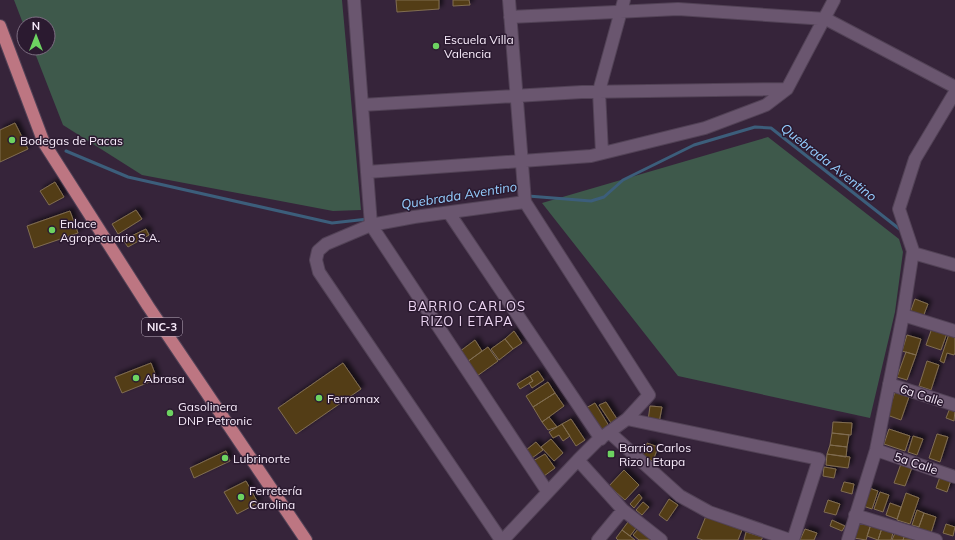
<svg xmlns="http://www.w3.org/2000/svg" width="955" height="540" font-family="Mulish,sans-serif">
<defs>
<filter id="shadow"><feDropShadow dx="3.5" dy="-3.5" stdDeviation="2" flood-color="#0009"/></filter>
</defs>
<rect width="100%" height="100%" fill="#36243a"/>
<path fill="#3e594b" d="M14,0H342L361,210L333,211L142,175L63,125L33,48H48V24H24V26Z
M768,137L899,239L903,252L895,312L870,418L678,376L542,203Z"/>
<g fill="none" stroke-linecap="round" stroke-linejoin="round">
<path stroke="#3c5e7b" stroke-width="3" d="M66,151L128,177L332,223L368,219
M528,196L591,201L604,197L623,180L694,145L755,127L771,128L902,231"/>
</g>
<path fill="#533c16" stroke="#806d51" filter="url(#shadow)" d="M396,0H439V9L397,12Z
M453,0H469L470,5L453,6Z
M15,123L28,149L0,162V130Z
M55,182L64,197L49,205L40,191Z
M136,210L142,219L118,234L112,224Z
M70,211L78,233L34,248L27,226Z
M146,229L149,235L128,247L123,240Z
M915,299L928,304L923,317L910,313Z
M932,328L947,333L941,350L926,345Z
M514,331L522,343L513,349L505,339Z
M949,334L955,336V353L954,355L947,353L944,363L940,361Z
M907,335L921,339L916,355L902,351Z
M505,339L513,349L499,360L491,349Z
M475,340L482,351L467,362L459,352Z
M488,347L498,361L477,376L467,362Z
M906,352L916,355L907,380L897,377Z
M927,361L939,365L931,390L919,386Z
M151,363L157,379L122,393L115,377Z
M343,363L361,389L296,434L278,408Z
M538,371L544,380L532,388L529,383L533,381L530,376Z
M530,376L533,381L520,389L517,384Z
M548,382L555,393L533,407L526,396Z
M896,389L910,394L901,420L887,415Z
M555,393L564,406L542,422L533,407Z
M606,402L617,419L611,423L599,405Z
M595,403L609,426L600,431L586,408Z
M650,406L662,407L659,423L648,421Z
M950,408L955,410L954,421L946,418Z
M549,417L557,427L548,430L542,422Z
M571,419L585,440L576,446L562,424Z
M833,422L852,423L851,435L832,433Z
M562,424L570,436L563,441L559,435L553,438L549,432Z
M889,429L910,436L905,451L884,444Z
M832,433L849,435L847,447L830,445Z
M937,434L948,437L940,462L929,458Z
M913,436L923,439L917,455L908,452Z
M551,439L563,453L554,461L541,447Z
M536,442L543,450L532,458L526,450Z
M647,443L658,447L653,461L642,457Z
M830,445L847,447L846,457L827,454Z
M226,451L230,461L194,478L190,468Z
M545,454L555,468L544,476L533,461Z
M827,454L850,457L848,468L826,465Z
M902,461L913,465L905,486L894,483Z
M824,467L836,469L834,478L823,476Z
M624,470L639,485L625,500L609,486Z
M941,474L952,477L947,492L936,488Z
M246,481L258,503L237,514L224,492Z
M844,482L854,484L852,494L841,491Z
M869,488L878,491L872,509L863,506Z
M880,492L889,495L883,512L874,509Z
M906,493L919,498L910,524L897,520Z
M639,494L642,498L634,508L630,504Z
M669,499L678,505L667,521L659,515Z
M828,500L840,504L836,515L824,512Z
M643,502L649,507L642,515L636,510Z
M890,503L901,507L897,519L886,515Z
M917,510L924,513L919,527L912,525Z
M924,513L936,517L931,533L918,529Z
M706,516L742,530L738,540H703L697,538Z
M861,517L872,521L866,540L854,538Z
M832,520L845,526L842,531L830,526Z
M872,521L883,525L878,540L867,536Z
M628,522L636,528L630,536L622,530Z
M946,524L955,527L953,536L943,533Z
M883,525L894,529L891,540H878Z
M639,528L652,540H639L633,535Z
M805,529L817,533L814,540H800Z
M622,530L630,536L635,540H618L616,538Z
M896,531L905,534L903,540H892Z
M746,532L763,537L761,540H744Z
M905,534L916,538L915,540H903Z"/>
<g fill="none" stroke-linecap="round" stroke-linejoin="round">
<defs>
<path id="minor" d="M354,0L371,225L547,491
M510,17L678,9L826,19L955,87
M362,105L582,92L787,89
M602,153L599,91L624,0
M367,172L591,156L705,128L766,105L787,89L834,0
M449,213L601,439
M913,251V253L955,265
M903,315L955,331
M889,384L955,405
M627,419L819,459L793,540
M609,432L680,496L709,512L790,540
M876,450L955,477
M578,460L623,510L661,540
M855,515L936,540
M501,540L319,272L316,260L318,251L326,244L371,225L414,217L525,202
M503,540L578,460L597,441L627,419L649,395L525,202L509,0
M598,540L623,510
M848,540L876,450L903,315L913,251L899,209L915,159L955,92"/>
<path id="major" d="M0,26L44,143L148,306L306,540"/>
</defs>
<use href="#minor" stroke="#524256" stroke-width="14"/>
<use href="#major" stroke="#524256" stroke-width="14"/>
<use href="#minor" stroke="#6a566f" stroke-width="12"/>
<use href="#major" stroke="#bd7682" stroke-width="12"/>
</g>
<g fill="#6dd361" stroke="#2b1a30" stroke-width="1.5">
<circle cx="436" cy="46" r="4"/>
<circle cx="12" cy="140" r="4"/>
<circle cx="52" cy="230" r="4"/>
<circle cx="136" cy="378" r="4"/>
<circle cx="319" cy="398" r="4"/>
<circle cx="170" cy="413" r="4"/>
<rect x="607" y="450" width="8" height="8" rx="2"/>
<circle cx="225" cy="458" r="4"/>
<circle cx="241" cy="497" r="4"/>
</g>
<g text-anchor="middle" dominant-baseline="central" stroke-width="3" stroke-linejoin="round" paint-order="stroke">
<rect fill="#2b1a30" stroke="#bbaebf" stroke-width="1" x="142" y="318" width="40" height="18" rx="3"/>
<g font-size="11" font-weight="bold" fill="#f9edfc">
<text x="162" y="327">NIC-3</text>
</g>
<g font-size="12" fill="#f9edfc" stroke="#2b1a30" text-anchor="start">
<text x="444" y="39">Escuela Villa<tspan x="444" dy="14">Valencia</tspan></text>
<text x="20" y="140">Bodegas de Pacas</text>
<text x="60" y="223">Enlace<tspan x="60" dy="14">Agropecuario S.A.</tspan></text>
<text x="144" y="378">Abrasa</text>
<text x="327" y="398">Ferromax</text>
<text x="178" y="406">Gasolinera<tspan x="178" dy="14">DNP Petronic</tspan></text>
<text x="619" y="447">Barrio Carlos<tspan x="619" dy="14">Rizo I Etapa</tspan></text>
<text x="233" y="458">Lubrinorte</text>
<text x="249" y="490">Ferretería<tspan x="249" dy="14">Carolina</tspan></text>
</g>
<g font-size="12" fill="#f9edfc" stroke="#2b1a30">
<text transform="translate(922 395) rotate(18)">6a Calle</text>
<text transform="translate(916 463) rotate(19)">5a Calle</text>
</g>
<g font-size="13" font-style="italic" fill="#94cdfe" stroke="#2b1a30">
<text transform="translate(829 162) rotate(38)">Quebrada Aventino</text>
<text transform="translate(459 195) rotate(-9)">Quebrada Aventino</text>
</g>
<g font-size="13" letter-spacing="1" fill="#ecd5f2" stroke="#2b1a30">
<text x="467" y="306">BARRIO CARLOS<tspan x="467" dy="15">RIZO I ETAPA</tspan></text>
</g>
</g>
<g transform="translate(36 36)"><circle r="19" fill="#2b1a30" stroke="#7d6e82"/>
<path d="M0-3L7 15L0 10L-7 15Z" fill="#6dd361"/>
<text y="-6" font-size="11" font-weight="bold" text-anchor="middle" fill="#f9edfc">N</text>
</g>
</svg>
